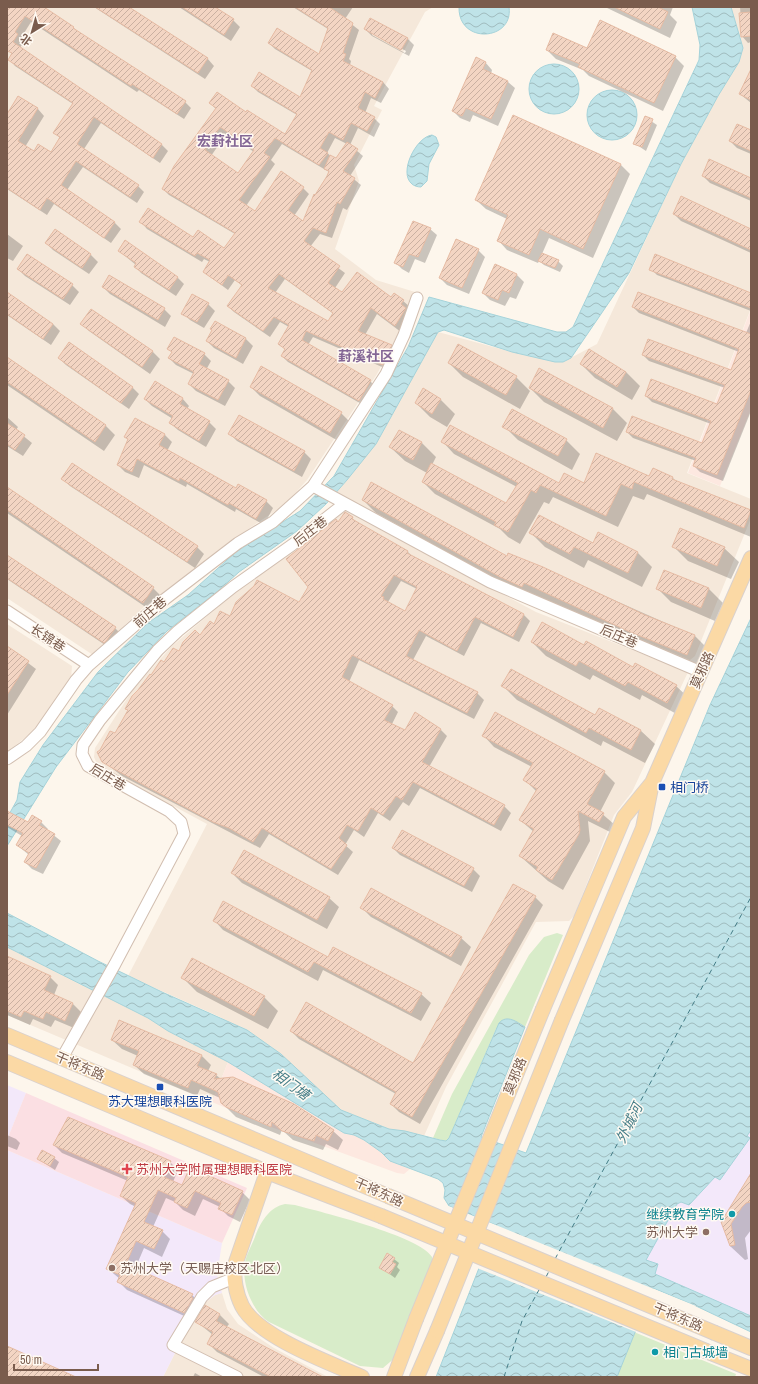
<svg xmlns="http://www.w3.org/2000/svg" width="758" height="1384" font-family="'Archivo Narrow','Noto Sans SC',sans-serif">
<defs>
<pattern id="water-waves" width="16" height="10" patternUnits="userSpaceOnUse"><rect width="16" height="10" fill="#bfe3e8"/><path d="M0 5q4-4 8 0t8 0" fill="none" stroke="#a0bbbe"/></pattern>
<pattern id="building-hatch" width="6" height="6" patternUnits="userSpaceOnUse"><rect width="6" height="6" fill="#f3d5c3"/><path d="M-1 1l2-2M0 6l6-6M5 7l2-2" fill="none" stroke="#cab0a1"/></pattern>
</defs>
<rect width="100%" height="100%" fill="#fdf6ec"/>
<path fill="#f5e8da" d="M7,7H433L425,12L374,106L382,110L354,165L359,181L335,249L376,280L415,292L396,338L377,374L307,480L292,497L280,508L251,527L145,606L93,655L7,598Z
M731,7H751V308L687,473L751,499V518L695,656L690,660L491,576L336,493L347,480L438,332L512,352L563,362L597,344L681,164L718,96L739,62L743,48Z
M343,509L536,612L688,672L632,792L614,815L574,916L569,921L536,922L446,1087L424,1136L389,1129L341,1110L294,1068L220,1017L128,976L207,824L101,767L97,764L94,757L95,748L132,691L171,647L260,571Z
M7,624L72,666L71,680L31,733L7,752Z
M7,947L148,1018L168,1031L228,1062L212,1102L7,1015Z
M222,1293L227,1309L238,1324L274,1348L328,1377H163L192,1319L202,1305L215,1295Z"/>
<path fill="#fde8e0" d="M751,309V409L720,486L688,473Z
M228,1062L344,1133L354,1135L364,1140L381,1152L390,1161L410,1169L404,1174L397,1173L271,1127L212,1102Z"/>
<path fill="#f3e8fa" d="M7,1085L26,1093L7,1140Z
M751,1130V1316L655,1274L646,1260L677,1204L681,1202L689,1204L715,1177L720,1179L750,1138L747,1136Z
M7,1150L222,1243L217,1275L222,1293L215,1295L202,1305L192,1319L163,1377H7Z"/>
<path fill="#fbdfe3" d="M26,1093L247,1188L222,1243L7,1150V1140Z"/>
<path fill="#d8ecc9" d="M557,933L563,935L525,1027L517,1022L496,1029L449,1138L446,1141L433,1138L452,1094L529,955L544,937Z
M285,1204L295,1205C321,1212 420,1236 432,1257V1263L397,1356L383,1368L360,1366L269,1322C252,1311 241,1283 245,1262C247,1253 253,1243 256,1234C262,1220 270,1207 285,1204Z
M634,1332L736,1374L735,1377H617Z"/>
<path fill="url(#water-waves)" stroke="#a5d3da" d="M459,7H509C514,41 458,45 459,7Z
M692,7H731L743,48L739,62L718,96L681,164L629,273L571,358L563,362H555L512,352L444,330L438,332L376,444L347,480L326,504L297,531L239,572L218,591L167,631L128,672L56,767L7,846V818L17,800L20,782L43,745L98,672L148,623L188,595L236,552L300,511L334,476L408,347L429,297L557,332H566L573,327L699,60L700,45Z
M529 89a25 25 0 1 1 50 0a25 25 0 1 1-50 0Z
M587 115a25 25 0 1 1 50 0a25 25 0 1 1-50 0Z
M432,135L436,137L439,145L429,164L427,181L421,187C418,187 414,186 412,184C398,173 416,137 432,135Z
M751,618V1130L747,1136L750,1138L720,1180L715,1177L689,1205L681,1202L677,1204L646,1260L658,1264L655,1274L751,1316V1332L696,1306L653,1288L617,1377H436L496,1225L449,1206L444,1198L445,1190L443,1183L438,1179L390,1161L381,1152L364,1140L354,1135L344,1133L228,1062L168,1031L148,1018L7,947V913L98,961L162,992L247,1030L281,1054L341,1110L389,1129L405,1131L440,1140L446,1141L449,1138L499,1023C507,1014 517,1022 525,1027L481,1137L526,1153L710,705Z"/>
<path fill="#fdf6ec" d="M446,1205L696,1306L695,1307L654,1291L636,1332L477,1268L494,1226L449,1208Z"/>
<path fill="#0003" fill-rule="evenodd" d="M11,7H43L74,28L80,34L185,102L191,108L184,119L139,90L137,92L31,22L21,38L24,41L20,48L162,145L168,151L160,163L101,123L84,149L138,186L144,192L137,203L83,167L67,190L115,223L121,229L111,243L54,204L47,215L7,189V114L18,97L38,109L44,116L25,147L34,152L51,153L61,139L55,133L73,104L15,66L9,59L13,54L7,50V13Z
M94,7H127L207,58L214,66L205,79Z
M179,7H213L233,20L240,27L231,41Z
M293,7H353L345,19L359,30L349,59L351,61L350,65L383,82L389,89L381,103L371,98L365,113L374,118L380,124L374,137L358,128L350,145L363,156L350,176L361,185L347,210L343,208L332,238L320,234L310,247L345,273L335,288L343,293L392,298L395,294L410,307L401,332L377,314L365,335L391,346L397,352L389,370L313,337L308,345L370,381L376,387L365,406L288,362L282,356L286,350L279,344L289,327L280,322L270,337L234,312L228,306L243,286L235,280L228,290L204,272L210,262L204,259L202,262L147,229L141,222L194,238L224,249L235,234L169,195L163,189L216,109L210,103L246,113L285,135L297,115L258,92L252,86L300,98L312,71L275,49L269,43L320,56L328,29ZM227,133L254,152L238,174L211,156ZM335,138L347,144L336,160L327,153ZM282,144L329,172L304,222L294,216L309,194L303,188L255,213L246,206L275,164L271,160ZM285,279L334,314L329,323L275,293Z
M605,7H673L670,15L677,22L670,38Z
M740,7H751V42L748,43L742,36Z
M365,29L407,38L414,45L409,56L372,36ZM372,33L406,51L405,53L372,35Z
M588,49L675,57L684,66L663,111L589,76L583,70L556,59L547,50Z
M485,62L492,70L491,74L507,81L515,88L498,126L473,115L470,122L460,118L453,111Z
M751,81V103L740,94Z
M514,117L621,165L630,174L593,258L549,238L542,254L558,261L563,266L560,272L544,265L539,261L538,263L507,250L498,240L507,219L486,209L476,200Z
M645,117L657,125L646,151L634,143Z
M751,131V154L737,148L730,141Z
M703,176L751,180V201L710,183Z
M674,214L751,230V253L681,221Z
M414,222L430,229L437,235L425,263L415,259L409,273L402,269L396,263Z
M55,230L91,255L98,262L89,274L53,250L46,243Z
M7,234L23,246L13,261L7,258Z
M478,250L485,257L469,294L447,285L440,278Z
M119,251L177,277L184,284L176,296L141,273L135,266L136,265Z
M656,256L751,294V311L657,275L651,269Z
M495,265L517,275L524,282L516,299L510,297L505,306L490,300L483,293Z
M18,269L72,285L79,292L70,305L25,276Z
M109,276L164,309L171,316L165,327L110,294L103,287Z
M7,294L53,324L60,331L51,345L7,315Z
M192,296L208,304L215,311L204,328L190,320L183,313Z
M633,307L746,333L751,321V411L723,481L700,472L694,466L696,461L633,438L627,432L703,444L711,424L652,402L646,396L718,405L725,388L649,361L643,355L731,371L739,352L639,313Z
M91,310L153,352L160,359L150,374L89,331L82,324Z
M216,323L246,339L253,346L243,364L214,348L207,341Z
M169,349L204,354L211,361L206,370L228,381L235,388L225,406L196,391L189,384L194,374L176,365L169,358L173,353Z
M59,358L132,387L139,394L129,409L66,365Z
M7,359L106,426L115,435L104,451L7,385Z
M449,363L516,377L530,391L520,409L463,377Z
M581,364L626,372L640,386L632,400L595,378Z
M262,367L341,413L351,423L340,442L260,396L251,387Z
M540,370L613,409L627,423L617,441L544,402L530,388Z
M182,398L189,406L187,409L209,422L216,429L206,447L178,430L170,423L173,419L152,406L145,399Z
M441,400L455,414L447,427L430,417L416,403Z
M239,416L304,452L311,459L302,477L237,441L230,434Z
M7,417L18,427L16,430L32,443L23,456L7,446Z
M135,419L165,435L172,442L167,451L236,490L266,501L273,508L264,525L236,509L235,512L187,484L186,487L144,465L139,478L125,472L118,465L129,441L126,437Z
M504,426L566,440L580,454L572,470L518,440Z
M399,431L422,443L436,457L432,465L507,505L517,487L454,454L442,441L560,484H584L650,478L654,469L673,478L677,482L750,511L751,537L647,494L644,500L633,496L618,527L553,497L549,504L544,502L520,544L508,537L500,529L435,494L423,482L427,473L405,461L390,447Z
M63,479L197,547L204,554L195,568L70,486Z
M7,488L153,588L160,595L150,610L7,513Z
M363,500L507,558L542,568L695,636L708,649L700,668L643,644L537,596L536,599L515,590L376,513Z
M352,518L359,524L407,551L413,557L524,615L530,621L519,642L481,623L464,656L426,636L413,660L477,693L484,700L474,719L359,660L349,682L392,706L398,712L392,724L405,731L441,730L447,736L429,767L504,806L511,813L501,831L420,788L409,806L403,802L390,821L378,813L364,837L354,830L345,845L353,852L338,875L269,834L260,848L122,776L104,762L115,735L152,676L164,663L214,626L231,617L299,603L309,587L339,523ZM401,581L417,589L406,612L388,602Z
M531,533L638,553L652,567L642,587L588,560L584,568L545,547Z
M674,547L724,548L739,562L731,579L688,561Z
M7,556L115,628L122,635L111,649L7,579Z
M664,571L709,589L723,603L715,621L671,602L657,588Z
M532,642L584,646L633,668L636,664L676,686L691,700L682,717L642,695L640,700L593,675L590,680L546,656Z
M7,647L36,669L7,715Z
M503,686L640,730L655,744L645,763L603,741L601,746L517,700Z
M484,736L604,772L615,783L600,812L615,825L610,832L588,821L590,841L563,890L548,881L520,856L534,832L520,820L537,792L525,780L532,767L494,747Z
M7,812L28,824L41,822L48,829L47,830L61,841L43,874L32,869L25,862L29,855L17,845L22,836L7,827Z
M393,848L473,869L480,876L472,892L400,855Z
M232,873L329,898L339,907L327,929L242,883Z
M535,897L543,905L420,1124L399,1112L391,1104L396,1094L299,1039L291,1031L413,1064Z
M362,908L461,938L471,947L461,966L371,917Z
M214,920L328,958L421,994L431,1003L421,1021L323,970L318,981L223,930Z
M7,957L50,977L58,985L54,995L73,1004L81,1012L74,1028L55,1020L51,1027L33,1019L30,1025L7,1015Z
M183,978L264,997L278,1011L268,1029L197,992Z
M112,1040L201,1055L211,1065L208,1071L216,1075L221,1079L333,1131L343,1140L338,1150L326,1144L323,1150L293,1140L282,1130L280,1135L236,1117L222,1103L220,1098L200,1089L197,1096L144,1074L134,1065L138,1056L122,1049Z
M7,1135L16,1139L20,1143L17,1150L7,1146Z
M54,1145L170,1162L178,1170L173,1182L183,1186L242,1192L250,1200L240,1222L228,1216L220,1208V1207L203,1199L195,1216L183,1210L175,1202L166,1198L153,1227L162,1231L170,1239L162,1257L144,1248L135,1269L192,1295L200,1303L193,1320L127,1290L119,1282L120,1279L108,1269L136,1207L130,1204L121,1196L128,1181L62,1153Z
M54,1158L59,1162L55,1170L38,1159Z
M751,1178V1230L745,1238L748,1259L745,1260L730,1246L722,1222Z
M394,1259L399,1263L397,1267L400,1270L395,1278L380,1267Z
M220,1315L229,1324L226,1328L321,1377H264L217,1352L208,1343L213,1335L197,1322Z
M195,1373L202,1377H193Z"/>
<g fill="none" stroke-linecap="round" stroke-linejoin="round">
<path stroke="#437c86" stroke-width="1" stroke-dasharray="5 4" stroke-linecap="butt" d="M555,1259L751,897
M546,1277L549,1271
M504,1377L522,1321L540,1288"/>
</g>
<path fill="url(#building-hatch)" stroke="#e6bba3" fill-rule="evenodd" d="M10,7H44L74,27L73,28L186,101L177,114L132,84L131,86L25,16L15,32L18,34L13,42L162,144L153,158L94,117L77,144L139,185L130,197L76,161L61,185L115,222L104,238L47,198L40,210L7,188V114L18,96L38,108L18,141L34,151L38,144L51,152L60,137L53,133L73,103L8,60L12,53L7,51V11Z
M95,7H129L208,58L198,73Z
M182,7H215L234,19L224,35Z
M295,7H329L353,23L343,53L346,54L343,61L383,82L375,98L365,92L358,108L375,117L367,131L351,123L343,140L329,132L320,148L328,153L319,165L275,138L264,153L270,157L239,200L255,211L281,171L304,187L288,210L303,221L314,194L315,195L327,176L329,171L324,169L330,155L336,158L347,142L358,149L343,171L355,178L340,204L337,202L326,233L313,228L304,241L340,266L328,283L342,292L357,272L391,297L394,293L404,300L401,304L406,308L395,326L371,308L358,331L392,345L383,365L306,331L302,340L371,380L359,401L281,356L285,349L278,344L289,325L274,317L263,331L227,306L242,285L228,275L222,285L203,272L210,260L197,253L195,256L139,222L148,208L193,237L198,230L224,248L235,233L162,189L174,166L216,108L209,103L217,92L246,112L247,110L285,134L297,114L251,86L259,72L300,97L312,70L268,43L277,28L319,54L328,28ZM220,127L254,150L238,173L205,150ZM279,274L333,313L328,321L268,288Z
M614,7H658L668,12L660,29Z
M751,12V36L741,37L739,13Z
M370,18L408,38L401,50L364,29Z
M600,20L676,56L654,103L578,67L580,64L546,50L553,33L587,48Z
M476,57L486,62L483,69L508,81L491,119L466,108L462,116L452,111Z
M751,69V100L739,94Z
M513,115L621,164L583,249L540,229L529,255L497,241L508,215L475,200Z
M645,116L653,119L642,147L633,144Z
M737,124L751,130V151L729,141Z
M709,159L751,178V198L702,176Z
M681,196L751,229V250L673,214Z
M413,221L431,228L418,257L409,254L403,267L394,263Z
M55,229L91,254L82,268L45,243Z
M456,239L479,249L462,288L439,278Z
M125,240L178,277L169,290L134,267L136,263L118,251Z
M542,253L559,260L555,268L538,261Z
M27,254L73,284L63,299L17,269Z
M655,254L751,293V308L649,270Z
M495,264L517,274L509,293L502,290L498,300L482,293Z
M109,275L165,308L158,320L102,287Z
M7,292L53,324L43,339L7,314Z
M638,292L751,334V390L717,475L693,466L696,458L626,432L632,416L702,443L711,421L645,396L651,379L717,404L725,385L642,355L648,339L731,370L739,349L632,307Z
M192,294L209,303L197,322L181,314Z
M91,309L153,351L142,367L80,324Z
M215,321L246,338L236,358L206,341L212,330L210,329Z
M174,337L205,353L199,364L229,380L218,400L188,384L194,372L168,358L172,352L167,349Z
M69,342L133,387L121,403L58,358Z
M458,344L517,376L506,395L448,363Z
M589,349L626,372L617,387L580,364Z
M7,357L106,425L95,442L7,382Z
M261,366L342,412L330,433L250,387Z
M539,368L613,408L603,428L529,388Z
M155,381L183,398L180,404L210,421L199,441L169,423L173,416L144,399Z
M423,388L441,399L432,414L415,403Z
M512,409L567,439L558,456L502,427Z
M239,415L305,451L294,471L228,434Z
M135,418L165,434L159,445L236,488L238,484L267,500L256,519L229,503L228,505L180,478L179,481L137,459L132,472L117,465L128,439L124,437Z
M7,423L25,435L15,450L7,444Z
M450,425L559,483L564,473L584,483L596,453L649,476L653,468L673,477L672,479L751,510L744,528L634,482L632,489L621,484L606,516L540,485L536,493L531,490L508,532L494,525L496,522L422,482L431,463L506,503L518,483L441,442Z
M399,430L422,442L413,460L389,447Z
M72,463L198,546L187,562L61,479Z
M371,482L507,556L508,553L543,567L645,615L695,635L687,655L628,631L524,583L522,587L500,577L362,500Z
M7,487L154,587L143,603L7,510Z
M345,512L353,517L352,519L408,551L407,553L524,614L513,637L475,617L457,651L419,630L406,656L478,692L467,713L352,655L342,677L393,705L384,720L405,730L415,712L441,729L422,762L505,805L494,825L413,782L402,800L396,796L383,815L371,808L358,831L347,825L339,838L347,845L331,869L262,828L253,842L229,828L213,822L114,769L102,762L97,752L100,750L110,731L115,733L128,710L125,709L132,696L138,690L150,674L151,675L161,660L164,662L173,648L179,651L183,642L195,630L200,635L210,621L214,624L220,611L230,616L236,602L254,586L257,580L299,602L308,587L286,559L336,519L338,522ZM394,575L417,587L405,611L383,599L384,597L381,596Z
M539,515L593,543L598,532L638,552L628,573L574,547L570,554L529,533Z
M680,528L725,547L717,566L672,547Z
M7,555L116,627L107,640L104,643L7,578Z
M664,570L709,588L701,608L656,589Z
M542,622L584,645L586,641L633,667L635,663L677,685L667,703L628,682L625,686L579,661L576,666L531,642Z
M7,646L29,661L7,695Z
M511,669L595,715L599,708L641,730L631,750L589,728L586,733L501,686Z
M495,712L605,771L587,804L604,813L599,822L578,811L580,830L579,834L552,880L536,870L538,867L519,856L534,829L519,820L537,789L523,780L533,763L482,736Z
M7,811L28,822L32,815L42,821L39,825L55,834L36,868L24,862L29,853L16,845L23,833L7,825Z
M402,830L474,868L464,886L392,848Z
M244,850L330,897L317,920L231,873Z
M513,884L536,896L412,1117L390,1104L396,1092L290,1031L306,1002L413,1063Z
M371,888L462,937L451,957L360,908Z
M223,901L328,957L333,947L422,993L411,1013L314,962L308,972L213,921Z
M7,956L51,976L44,990L73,1003L65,1021L46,1012L43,1019L24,1011L21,1017L7,1011Z
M192,958L265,996L254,1016L181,978Z
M119,1020L202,1055L197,1066L217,1074L214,1079L233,1077L294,1104L334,1130L328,1141L316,1135L314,1141L282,1131L272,1122L271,1127L226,1107L221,1103L218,1092L191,1080L188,1088L133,1065L139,1051L111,1040Z
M68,1117L171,1161L164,1177L182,1185L190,1167L243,1191L232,1215L218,1209L221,1203L195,1191L187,1208L174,1202L176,1198L158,1190L144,1222L163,1230L154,1249L136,1241L126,1264L193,1294L191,1297L193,1298L184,1313L117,1282L120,1275L106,1269L136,1203L120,1196L128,1177L53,1145Z
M42,1150L55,1157L50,1166L37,1159Z
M751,1173V1202L746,1203L742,1207L731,1224L735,1245L730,1246L721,1222Z
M387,1253L395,1258L392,1262L396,1264L390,1274L379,1268Z
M205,1305L220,1314L216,1321L323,1377H271L207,1344L213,1332L195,1322Z
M7,1346L76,1377H7Z"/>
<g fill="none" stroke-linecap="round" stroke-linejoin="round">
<defs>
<path id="minor" d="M313,486L490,582L701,672
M7,611L89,665
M7,759L26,746L40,732L76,680L89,665L165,599L238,543L273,522L313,486L386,374L404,335L417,298
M62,1058L115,964L184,834L181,822L169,811L88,766L82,754L83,745L100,720L158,650L178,631L233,587L292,545L344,504
M234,1278L212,1287L202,1297L173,1345L237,1377"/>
<path id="major" d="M543,1009L624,817L651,784
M562,1020L643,828L652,783L751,558
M7,1035L388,1196
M7,1062L267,1172L381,1216
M267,1172L235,1265C233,1278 236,1294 242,1306C258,1337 330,1363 362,1377
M715,1333L751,1348
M706,1351L751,1369
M394,1377L416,1319
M417,1377L437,1331"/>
</defs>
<use href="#minor" stroke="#d1beb0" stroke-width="13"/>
<use href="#major" stroke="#dad1cd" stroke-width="16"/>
<use href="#minor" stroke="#fff" stroke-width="11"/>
<use href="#major" stroke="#fbd9a5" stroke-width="14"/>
<defs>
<path id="major-bridge" d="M388,1196L715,1333
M381,1216L706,1351
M416,1319L543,1009
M437,1331L562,1020"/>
</defs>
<use href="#major-bridge" stroke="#dad1cd" stroke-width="16" stroke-linecap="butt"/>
<use href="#major-bridge" stroke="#fbd9a5" stroke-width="14"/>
</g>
<g fill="#1a4fb4" stroke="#fffaf3" stroke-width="1.5">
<rect x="658" y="783" width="8" height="8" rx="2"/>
<rect x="156" y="1083" width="8" height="8" rx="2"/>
</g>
<path fill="#e0444e" stroke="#fffaf3" stroke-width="1.5" d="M125 1163h4v4h4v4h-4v4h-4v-4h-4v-4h4z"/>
<g fill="#0f9aa8" stroke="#fffaf3" stroke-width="1.5">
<circle cx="732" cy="1214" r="4"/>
<circle cx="655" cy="1352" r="4"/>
</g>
<g fill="#8d6e63" stroke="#fffaf3" stroke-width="1.5">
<circle cx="706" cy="1232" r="4"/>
<circle cx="112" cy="1268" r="4"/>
</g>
<g text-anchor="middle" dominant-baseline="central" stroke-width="3" stroke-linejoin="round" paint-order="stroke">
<g font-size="13" fill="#7a5c4d" stroke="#fffaf3">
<text transform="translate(310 531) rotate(-38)">后庄巷</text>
<text transform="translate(150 612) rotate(-41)">前庄巷</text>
<text transform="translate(619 636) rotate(23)">后庄巷</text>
<text transform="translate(48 638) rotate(34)">长锦巷</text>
<text transform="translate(702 670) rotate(-66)">莫邪路</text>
<text transform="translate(108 777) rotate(32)">后庄巷</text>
<text transform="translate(80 1066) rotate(23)">干将东路</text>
<text transform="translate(515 1076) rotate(-68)">莫邪路</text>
<text transform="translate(379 1192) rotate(24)">干将东路</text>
<text transform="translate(678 1317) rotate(23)">干将东路</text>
</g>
<g font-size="13" fill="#164399" stroke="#fffaf3" text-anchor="start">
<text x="670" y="787">相门桥</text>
<text x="160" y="1101" text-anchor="middle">苏大理想眼科医院</text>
</g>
<g font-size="13" fill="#be3a42" stroke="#fffaf3" text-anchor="start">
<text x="136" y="1169">苏州大学附属理想眼科医院</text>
</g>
<g font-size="13" fill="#0d838f" stroke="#fffaf3" text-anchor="end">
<text x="724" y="1214">继续教育学院</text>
<text x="663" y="1352" text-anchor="start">相门古城墙</text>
</g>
<g font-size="13" fill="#785e54" stroke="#fffaf3" text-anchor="end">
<text x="698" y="1232">苏州大学</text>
<text x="120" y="1268" text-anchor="start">苏州大学（天赐庄校区北区）</text>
</g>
<g font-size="14" font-weight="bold" fill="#846695" stroke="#fffaf3">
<text x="225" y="141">宏葑社区</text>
<text x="366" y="356">葑溪社区</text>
</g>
<g font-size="14" font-style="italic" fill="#437c86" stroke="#fffaf3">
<text transform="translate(291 1084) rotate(36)">相门塘</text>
<text transform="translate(629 1123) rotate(-64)">外城河</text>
</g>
</g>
<rect width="758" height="1384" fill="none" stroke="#7a5c4d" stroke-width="16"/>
<g transform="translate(32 32) rotate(217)" stroke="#fffaf3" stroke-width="3" paint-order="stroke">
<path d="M0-3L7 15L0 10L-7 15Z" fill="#7a5c4d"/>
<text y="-6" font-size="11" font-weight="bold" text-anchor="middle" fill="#7a5c4d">北</text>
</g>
<path d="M14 1364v6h84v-6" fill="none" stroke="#7a5c4d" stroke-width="2"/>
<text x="20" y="1364" font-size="12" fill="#7a5c4d" stroke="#fffaf3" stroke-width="3" paint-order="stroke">50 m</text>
</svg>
